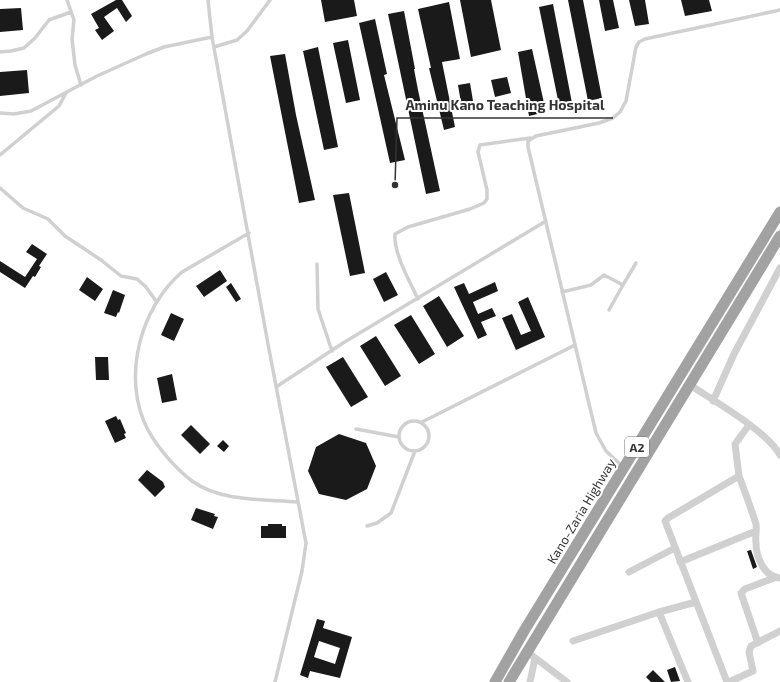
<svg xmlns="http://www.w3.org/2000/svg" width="780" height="682" font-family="'Exo 2',sans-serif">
<rect width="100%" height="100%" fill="#fff"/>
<path fill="#1a1a1a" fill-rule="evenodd" d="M116,0H122L132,16L126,22L117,8L104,17L114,31L102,40L95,30L99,28L91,14Z
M321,0H354L357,16L325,22Z
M460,0H491L501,50L471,57Z
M568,0H583L602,98L588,101Z
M599,0H613L619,28L605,31Z
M629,0H645L649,24L635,26Z
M681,0H709L712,11L685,16Z
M449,2L460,59L442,62L455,127L444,130L429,68H431L418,9Z
M553,4L572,103L559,105L539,7Z
M21,8L23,30L0,32V9Z
M404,11L415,69H414L418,90L440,191L426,194L388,14Z
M375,19L387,74L384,75L405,160L390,163L359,23Z
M348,40L360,100L346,103L333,43Z
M318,47L338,147L324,150L303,51Z
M532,49L546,112L529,116L518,52Z
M285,54L296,115L315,200L299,203L270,56Z
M27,70L29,93L0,96V72Z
M507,77L511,93L495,97L491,80Z
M470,83L473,101L461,103L458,85Z
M349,193L365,273L350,276L333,195Z
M32,244L47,254L39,266L41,267L35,277L33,276L25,288L0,272V261L25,277L37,259L26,252Z
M220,270L227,281L204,297L196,286Z
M386,272L398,295L384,302L373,279Z
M87,277L103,289L95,301L79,290Z
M495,282L498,291L473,302L478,314L492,308L496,316L481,322L487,335L478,339L454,287L464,283L469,294Z
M231,283L241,299L236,302L226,287Z
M113,290L125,295L119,313L118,312L116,317L104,313Z
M439,296L464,336L447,347L423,306Z
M528,297L545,337L516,350L502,318L512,314L521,335L531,331L518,302Z
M171,313L184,319L174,341L161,335Z
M411,315L435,354L419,364L394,325Z
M376,336L401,376L385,386L360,346Z
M95,357H108L109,380H96Z
M343,357L368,397L351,407L326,367Z
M172,374L177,400L162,403L157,378Z
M116,416L118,420L120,419L126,433L124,434L126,438L115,443L105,421Z
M191,425L210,444L200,454L181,435Z
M339,434L366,443L376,466L367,489L346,500L319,494L308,471L316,447Z
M223,440L229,446L224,452L217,446Z
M147,470L163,482L165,487L155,497L138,480Z
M196,508L215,514L214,516L218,517L213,529L191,520Z
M268,524H282V526H286V538H261V526H268Z
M751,550L757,567L753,569L747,551Z
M317,619L325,621L323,628L352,637L340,678L310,671L308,678L300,675ZM319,641L340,648L335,664L314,657Z
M675,667L680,681L671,682L667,670Z
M653,670L665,682H651L646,677Z"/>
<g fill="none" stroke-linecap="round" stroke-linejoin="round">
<path stroke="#d0d0d0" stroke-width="3.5" d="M67,0L74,20L72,39L75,65L81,85
M208,0L212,37L268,344L306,543L302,571L275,682
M214,47L237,40L247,31L270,0
M0,52L11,51L24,48L35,38L49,20L71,12
M0,113L14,114L31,111L97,76L146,54L164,47L212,37
M0,155L59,106L66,93
M0,188L23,208L48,219L65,236L101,260L121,276L137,279L146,287L156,301
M249,233L182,272C140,308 121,379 148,430C158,448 175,468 192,481C221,502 264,499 298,502
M317,264L318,309L332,351
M562,292L591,285L604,275L623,285L636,263
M418,299C410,282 393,252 395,234L408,227L470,209L484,203L487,199V190L478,152L480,145L530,138
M609,310L623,285
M276,387L343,343L546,221
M399 436a15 15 0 1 1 30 0a15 15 0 1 1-30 0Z
M422,422L575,345
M356,429L399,437
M622,466L606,451L596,433L528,147V141L536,136L599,123L613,118L620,112L626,101L636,47L639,42L645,39L780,10
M367,526L377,523L391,513L415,451"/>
<path stroke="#d0d0d0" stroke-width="7" d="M690,385C714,401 767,431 780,455
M713,401L734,354L780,268
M739,476C745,492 751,508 756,524C757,530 755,536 756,543C756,557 764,577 780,578
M680,562L756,531
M629,572L675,548
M659,612L696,602
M573,641L659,612L688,682
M758,643L741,593L745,589L774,578
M526,651L567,682
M530,682L535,658
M727,682L665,521L668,518L739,476L735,444L749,425
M729,682L753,671L749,652L751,646L780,631"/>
<path stroke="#a2a2a2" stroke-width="11" d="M495,682L524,631L780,212
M509,682L780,236"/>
</g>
<g text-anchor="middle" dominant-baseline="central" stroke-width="4" stroke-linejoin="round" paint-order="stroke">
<rect fill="#fff" stroke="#707070" stroke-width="1" x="625" y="437" width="24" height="20" rx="3"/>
<g font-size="12" font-weight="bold" fill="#333">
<text x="637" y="447">A2</text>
</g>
<g font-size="13" fill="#333" stroke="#fff">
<text transform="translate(581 511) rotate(-59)">Kano-Zaria Highway</text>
</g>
</g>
<path fill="none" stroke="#333" stroke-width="1.5" d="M395 185L397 118H613"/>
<circle fill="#333" stroke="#fff" stroke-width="1.5" cx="395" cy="185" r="4"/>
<g font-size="14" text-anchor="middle" font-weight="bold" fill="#333" stroke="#fff" stroke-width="4" stroke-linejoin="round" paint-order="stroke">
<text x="505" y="110">Aminu Kano Teaching Hospital</text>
</g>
</svg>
